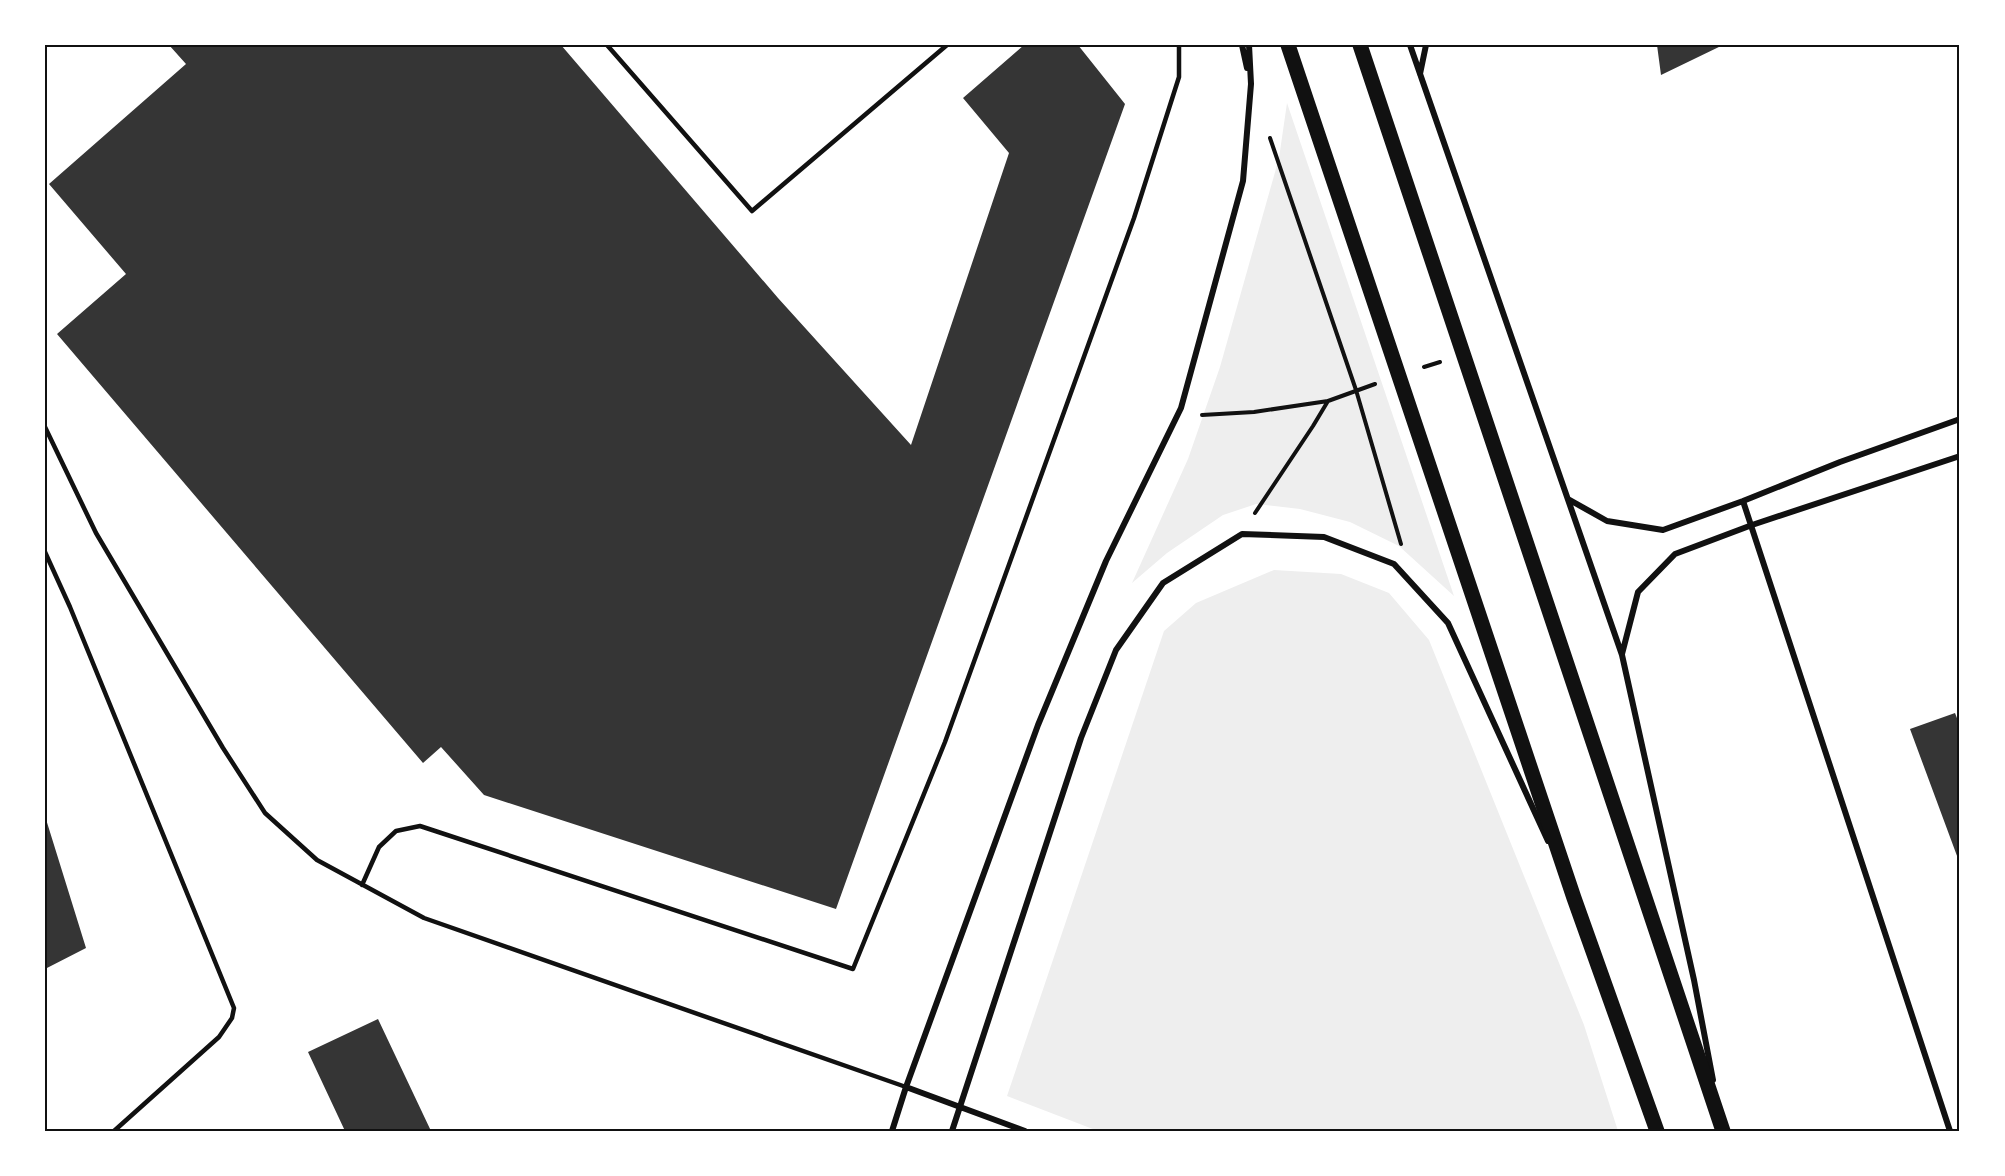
<svg xmlns="http://www.w3.org/2000/svg" width="2005" height="1176" font-family="'Archivo Narrow',sans-serif">
<rect width="100%" height="100%" fill="#fff"/>
<path fill="#eee" d="M1287,103L1454,596L1399,546L1350,522L1300,509L1256,504L1223,515L1167,553L1132,583L1188,459L1220,367L1279,158Z
M1274,570L1341,574L1389,593L1429,640L1584,1025L1618,1131H1098L1007,1096L1164,631L1196,603Z"/>
<path fill="#353535" d="M169,45H561L778,298L911,445L1009,153L963,98L1024,45H1078L1125,104L836,909L484,795L441,747L423,763L57,334L126,274L49,184L186,64Z
M1657,45H1723L1661,75Z
M1955,713L1960,726V864L1910,729Z
M45,816L86,948L45,969Z
M378,1019L431,1131H345L308,1052Z"/>
<g fill="none" stroke-linecap="round" stroke-linejoin="round">
<path stroke="#111" stroke-width="4" d="M1270,138L1356,390L1401,544
M1424,367L1440,362
M1328,401L1375,384
M1202,415L1254,412L1328,401L1313,426L1255,513"/>
<path stroke="#111" stroke-width="4.5" d="M607,45L752,211L947,45
M45,427L96,533L223,748L265,813L317,860L424,918L906,1087
M45,552L70,607L234,1008L232,1018L219,1037L114,1131
M362,885L379,847L396,831L420,826L853,969L945,742L1134,218L1179,77V45"/>
<path stroke="#111" stroke-width="6" d="M1242,45L1247,68
M1410,45L1622,655L1694,980L1713,1080
M1420,74L1426,45
M1568,499L1607,521L1663,530L1743,501L1840,462L1960,419
M1743,501L1950,1131
M1622,654L1638,592L1675,554L1752,525L1960,456
M906,1087L1025,1131
M892,1131L906,1087L1038,725L1106,561L1181,408L1243,181L1251,84L1249,45
M952,1131L1081,738L1116,650L1163,583L1242,534L1324,537L1394,564L1448,623L1548,841"/>
<path stroke="#111" stroke-width="15" d="M1288,45L1574,898L1657,1131
M1360,45L1723,1131"/>
</g>
<rect width="2005" height="1176" fill="none" stroke="#ffffff" stroke-width="93"/>
<rect x="46" y="46" width="1912" height="1084" fill="none" stroke="#111" stroke-width="2"/>
</svg>
